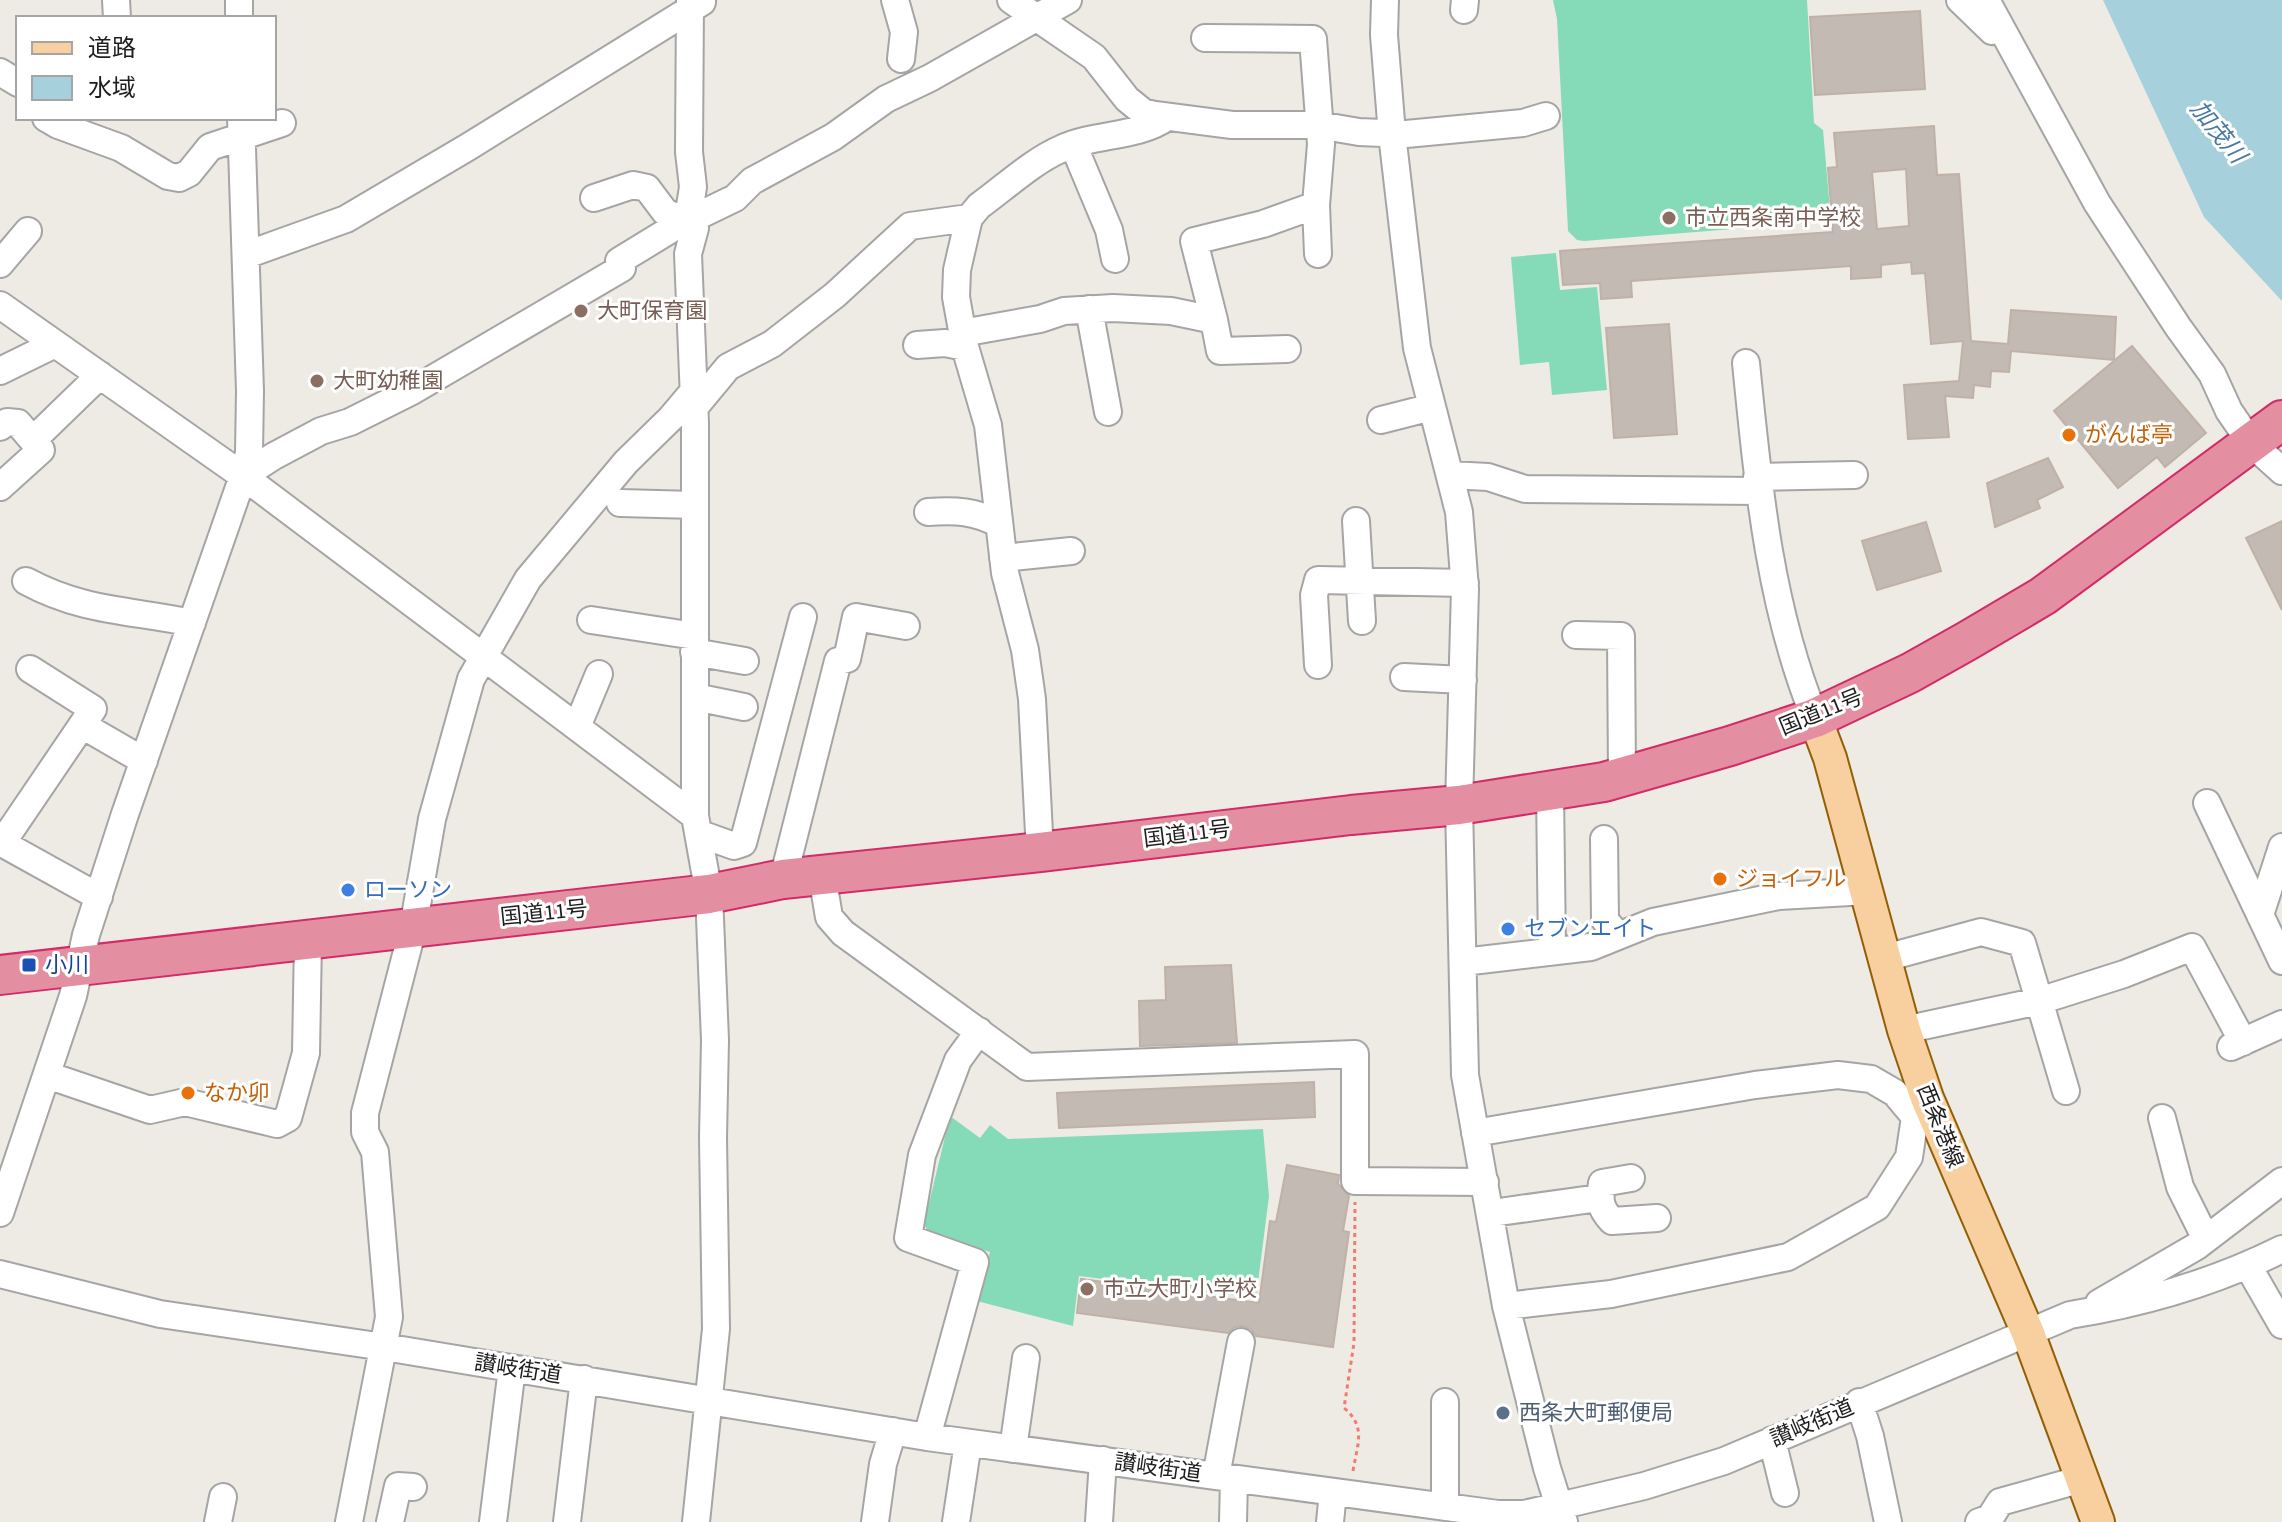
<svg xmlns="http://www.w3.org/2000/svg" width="2282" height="1522" font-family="'Source Sans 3','Noto Sans JP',sans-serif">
<rect width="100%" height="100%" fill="#eeebe4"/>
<path fill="#85dbb7" d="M1553,0H1807L1814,123L1823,130L1831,221L1584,241L1577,240L1568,231L1557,19Z
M1556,253L1560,290L1597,287L1607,390L1552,395L1549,362L1520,365L1511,257Z
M950,1116L980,1138L990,1125L1008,1139L1263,1129L1269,1196L1256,1298L1079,1276L1073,1326L977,1301L990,1252L928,1232L924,1224Z"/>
<path fill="#a6d0db" d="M2103,0H2282V301L2204,217Z"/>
<path fill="#c3bab4" stroke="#c0b1a7" stroke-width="2" fill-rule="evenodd" d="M1920,11L1925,89L1815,95L1810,17Z
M1934,126L1937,175L1959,174L1971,341L2008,344L2011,310L2116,317L2114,360L2011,351L2009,372L1991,371L1990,387L1974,385L1973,398L1945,396L1949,437L1908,439L1904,385L1959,381L1963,341L1931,344L1925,273L1912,274L1911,262L1881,265V277L1851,279V266L1631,281L1632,297L1601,299L1600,283L1563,285L1560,251L1833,232L1828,168L1837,167L1834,133ZM1906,169L1909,226L1877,229L1872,172Z
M1669,324L1677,434L1614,438L1606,328Z
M2132,346L2206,433L2165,467L2157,457L2118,488L2054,411Z
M2048,458L2063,487L2037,500L2040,508L1995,527L1987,483Z
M2282,521V610L2246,538Z
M1926,522L1941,571L1877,590L1862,541Z
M1231,965L1237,1043L1140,1046L1139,1001L1166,1000L1165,967Z
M1314,1082L1315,1117L1059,1128L1057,1093Z
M1287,1165L1339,1175L1338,1184L1349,1196L1343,1231L1349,1232L1333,1347L1256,1336L1251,1329L1243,1326L1235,1327L1228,1333L1077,1313L1081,1279L1259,1303L1270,1221L1276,1222Z"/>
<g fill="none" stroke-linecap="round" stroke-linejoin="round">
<defs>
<path id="minor" d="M116,0L117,18
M239,0V18
M690,0L689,152L693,187L689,212L695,228L688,254L695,423V816L709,894L715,1040L713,1138L716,1329L696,1522
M895,0L904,32L901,59
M1011,0L1094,57L1127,99L1143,112L1155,115L1232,125H1318L1359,132L1406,134L1523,123L1546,116
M1385,0L1384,35L1392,134L1417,348L1459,512L1465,589L1459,805L1465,1075L1506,1306L1547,1468L1564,1522
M1960,0L1992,31L2001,28
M1986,0L2097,203L2178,327L2212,374L2229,411L2251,443L2282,471
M1464,10L1465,0
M1205,38L1313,39L1321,144L1316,205L1263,224L1194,241L1214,320
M0,72L18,83
M46,118L58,125L121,148L168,176L179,178L189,173L210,147L282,123
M1073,144L1109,230L1115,259
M594,198L633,185L647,188L665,212L676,217L689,212
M1316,205L1318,254
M969,218L957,270L956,297L965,347L988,425L1005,573L1025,650L1032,699L1040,852
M246,255L346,219L468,147L702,2
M0,264L28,231
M0,305L243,476L695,816
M1089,309L1108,412
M962,333L1040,319L1064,311L1113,308L1171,311L1214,320L1220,351L1287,349
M917,345L945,343L965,347
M1746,363C1758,483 1769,606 1815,718
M0,371L55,344
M694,408L728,367L772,344L835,295L910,226L969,218L979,206C1004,188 1033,161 1061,149C1094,133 1138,138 1167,117
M1381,420L1432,407
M0,427L7,422L18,423L41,450L0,487
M33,440L100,375
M1450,475L1488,477L1525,489L1759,491
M243,476L274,456L321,431L350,422L412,391L622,268L619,261L673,228L735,198L752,181L833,137L886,99L930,78L1068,0
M1757,477L1854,475
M620,503L695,505
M928,512C956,510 975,511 999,524
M1356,521L1362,621
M1003,558L1071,551
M26,581C83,612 131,610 192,623
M591,620L695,636
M1576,635L1621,636L1622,777
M694,652L745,661
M1318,665L1314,595L1318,580L1465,583
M1404,677L1463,680
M695,697L744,707
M82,725L144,761
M577,727L599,674
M1550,791L1552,951
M2207,803L2282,961
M698,833L734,846L743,843L803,617
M1604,839L1605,920L1618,936
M0,842L99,897
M2,843L93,709L30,669
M822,875L829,917L843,933L1027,1067L1355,1054V1181L1485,1182
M783,879L838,661L847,659L856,617L906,626
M2260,915L2282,847
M1885,958L1981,932L2022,943L2066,1091
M1463,962L1591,947L1653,922L1779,896L1868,891
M1904,1030L2039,1001L2124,974L2192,947L2243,1042
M2231,1047L2282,1024
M47,1075L150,1110L185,1102L277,1124L288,1118L306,1053L308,940
M2162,1118L2180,1187L2206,1239
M1475,1133L1755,1085L1838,1075L1871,1079L1895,1093L1915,1117L1931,1110
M1631,1178L1602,1183C1599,1201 1600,1208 1612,1221L1657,1218
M0,1213L73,996L86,935L125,814L243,476L249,453L250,391L241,118
M1492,1213L1599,1198
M2248,1266L2282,1325
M0,1274L160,1314L384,1347L927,1437L1498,1514H1524L1559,1506L1644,1486L1724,1461L2070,1315C2144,1303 2214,1283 2282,1249
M2099,1303L2197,1246L2282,1181
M1506,1306L1611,1294L1788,1257L1877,1207L1909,1157L1915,1117
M1445,1402V1507
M1859,1402L1870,1436L1888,1522
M927,1437L975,1262L908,1238L922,1155L958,1060L979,1031
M1772,1440L1785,1493
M1013,1449L1026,1358
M1216,1476L1241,1342
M218,1522L223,1497
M349,1522L389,1317L375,1152L365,1132V1113L413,928L432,819L471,679L528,579L626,462L671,418L693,392
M390,1522L398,1486L413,1487
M493,1522L512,1368
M567,1522L584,1379
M875,1522L883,1464L893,1431
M956,1522L968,1443
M1099,1522L1103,1460
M1233,1522L1234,1479
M1330,1522L1333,1492
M1979,1522L1990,1518L2000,1502L2082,1479"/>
<path id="major" d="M1815,718L1830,758L1904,1030L1927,1098L2028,1333L2098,1522"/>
<path id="highway" d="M0,975L709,894L783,879L1040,852L1351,815L1459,805L1604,782L1730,746L1815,718L1910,673L1967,641L2043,596L2282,420"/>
</defs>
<use href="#minor" stroke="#a5a5a5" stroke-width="30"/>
<use href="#major" stroke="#925f05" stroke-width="36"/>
<use href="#highway" stroke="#d32a69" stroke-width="42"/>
<path stroke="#f5796f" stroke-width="3" stroke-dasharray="4 4" stroke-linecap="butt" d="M1353,1471C1357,1445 1367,1427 1344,1408L1354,1343L1355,1202"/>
<use href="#minor" stroke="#fff" stroke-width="26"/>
<use href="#major" stroke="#f8cf9f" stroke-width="32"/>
<use href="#highway" stroke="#e38ea1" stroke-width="38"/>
</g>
<g fill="#8d6e63" stroke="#fff" stroke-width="3">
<circle cx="1669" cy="218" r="8"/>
<circle cx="581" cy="311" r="8"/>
<circle cx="317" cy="381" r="8"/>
<circle cx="1087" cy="1289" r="8"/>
</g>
<g fill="#e8710a" stroke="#fff" stroke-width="3">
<circle cx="2069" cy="435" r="8"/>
<circle cx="1720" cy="879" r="8"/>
<circle cx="188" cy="1093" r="8"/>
</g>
<g fill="#3f7fe0" stroke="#fff" stroke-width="3">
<circle cx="348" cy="890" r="8"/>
<circle cx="1508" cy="929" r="8"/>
</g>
<rect fill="#1a4fb4" stroke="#fff" stroke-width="3" x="21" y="957" width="16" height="16" rx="4"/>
<circle fill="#5c6f8a" stroke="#fff" stroke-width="3" cx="1503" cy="1413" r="8"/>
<g text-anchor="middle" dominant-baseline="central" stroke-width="6" stroke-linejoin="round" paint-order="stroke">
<g font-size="22" fill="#785e54" stroke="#fff" text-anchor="start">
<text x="1685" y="218">市立西条南中学校</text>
<text x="597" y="311">大町保育園</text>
<text x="333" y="381">大町幼稚園</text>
<text x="1103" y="1289">市立大町小学校</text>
</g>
<g font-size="22" fill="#c56008" stroke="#fff" text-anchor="start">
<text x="2085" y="435">がんば亭</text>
<text x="1736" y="879">ジョイフル</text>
<text x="204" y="1093">なか卯</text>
</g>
<g font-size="22" fill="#1e1e1e" stroke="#fff">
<text transform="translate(1821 712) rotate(-22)">国道11号</text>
<text transform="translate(1187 834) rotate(-7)">国道11号</text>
<text transform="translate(544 913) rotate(-6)">国道11号</text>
<text transform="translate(1940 1126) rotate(68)">西条港線</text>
<text transform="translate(518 1369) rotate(9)">讃岐街道</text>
<text transform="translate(1812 1423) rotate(-23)">讃岐街道</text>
<text transform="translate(1158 1468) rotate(8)">讃岐街道</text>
</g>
<g font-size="22" fill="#366cbe" stroke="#fff" text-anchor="start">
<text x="364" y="890">ローソン</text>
<text x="1524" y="929">セブンエイト</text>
</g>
<g font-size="22" fill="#164399" stroke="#fff" text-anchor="start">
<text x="45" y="965">小川</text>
</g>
<g font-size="22" fill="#4e5e75" stroke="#fff" text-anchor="start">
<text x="1519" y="1413">西条大町郵便局</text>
</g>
<g font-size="24" font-style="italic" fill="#4b7aa2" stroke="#fff">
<text transform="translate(2218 132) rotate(51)">加茂川</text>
</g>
</g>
<rect x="16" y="16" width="260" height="104" fill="#ffffff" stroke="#a5a5a5" stroke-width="2"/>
<rect x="32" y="42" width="40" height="12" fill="#f8cf9f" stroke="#a5a5a5" stroke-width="2"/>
<text x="88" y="56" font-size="24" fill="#1e1e1e">道路</text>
<rect x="32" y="76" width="40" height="24" fill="#a6d0db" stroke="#a5a5a5" stroke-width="2"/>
<text x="88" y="96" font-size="24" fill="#1e1e1e">水域</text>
</svg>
